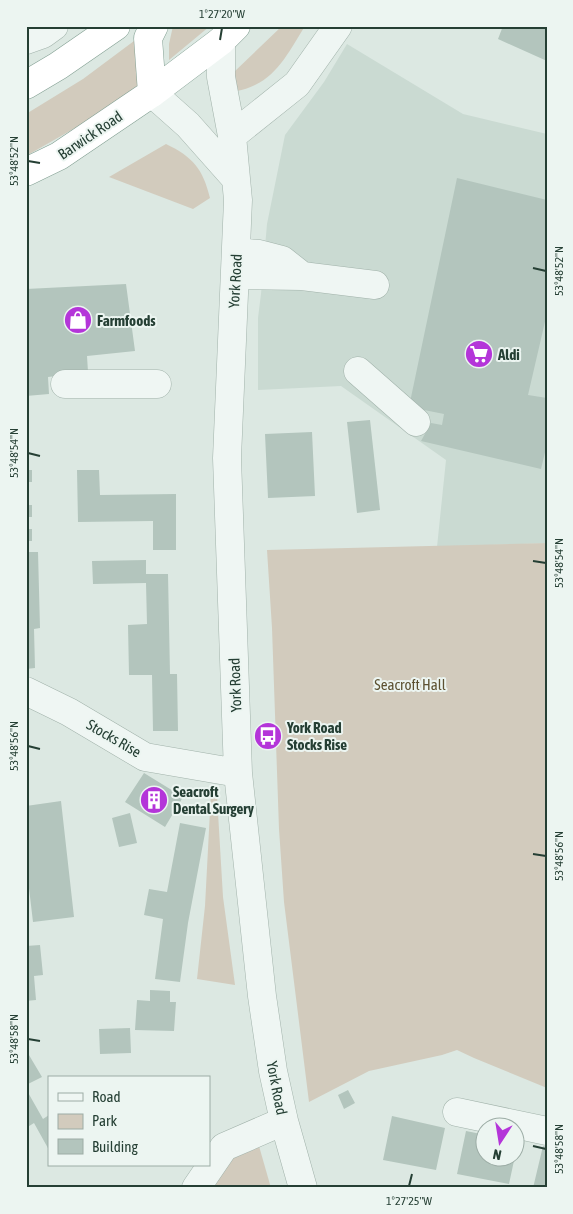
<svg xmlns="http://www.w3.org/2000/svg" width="573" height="1214" font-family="'Asap Condensed',sans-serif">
<rect width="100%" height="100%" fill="#dce8e2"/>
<path fill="#cadad2" d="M347,44L463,114L547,134V543L437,547L446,460L341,386L258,390V318L261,294L267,224L285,135L324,82Z"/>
<path fill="#d2cbbd" d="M173,26H210L169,60V44Z
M282,26H305C291,48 279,74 255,85C249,88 243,90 237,91L234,72Z
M138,38L141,86L103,112L26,156V114L83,79Z
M166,144C193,157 203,169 210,198L193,209L109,177Z
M547,543V1088L474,1058L457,1050L442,1055L369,1071L309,1102L284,902L279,829L272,628L267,550Z
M211,792L217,796L223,897L235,985L197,979L205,906Z
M257,1139L271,1188H208L213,1171Z"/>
<path fill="#b3c5bd" d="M503,26H547V61L498,39Z
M457,178L547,200V313L528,395L547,398V444L541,469L421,441L431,423L442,425L444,414L409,407Z
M126,284L135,351L87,356L88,372L48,377L49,394L26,396V289Z
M370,420L380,510L357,513L347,422Z
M312,432L315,496L268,498L265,434Z
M26,470H32V482H26Z
M77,470H99L100,495L176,494V550H153V521L78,522Z
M26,505H32V517H26Z
M26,529H32V541H26Z
M26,552H38L40,628L34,629L35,668L26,669Z
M146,560V574H168L170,674H177L178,731H153L152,675H129L128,625L147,624L146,583L93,584L92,561Z
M144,773L183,797L165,827L125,802Z
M61,801L74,917L33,922L26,863V806Z
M130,813L137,843L119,847L112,818Z
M180,823L206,828L188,923L180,982L155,979L163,919L144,915L149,889L167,892Z
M40,945L43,975L34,976L36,1000L26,1001V946Z
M150,990L170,991V1002H176L174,1031L135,1030L137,1000L150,1001Z
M130,1028L131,1053L100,1054L99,1029Z
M26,1050L42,1077L26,1085Z
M26,1089L43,1119L49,1115V1150L34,1123L26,1128Z
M348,1090L355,1103L344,1109L338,1095Z
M392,1116L445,1128L436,1170L383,1160Z
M466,1131L486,1135V1156H515L509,1184L457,1174Z
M543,1146L547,1147V1188H533Z"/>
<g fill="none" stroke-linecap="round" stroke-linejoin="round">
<defs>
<path id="minor" d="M26,40L43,34L54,26
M221,41V77L232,136L238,200L227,458L238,773L262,996L273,1071L284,1121L303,1188
M152,93L188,125L235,178
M232,136L297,84L338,26
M236,252L259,254L282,260L301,275
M235,275L302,276L375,285
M358,371L416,422
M65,384H157
M26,691L69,712L145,757L238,773
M457,1112L547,1131
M196,1188L224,1147L284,1121"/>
<path id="highway" d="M26,85L58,66L116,26
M152,93L148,38L154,26
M26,172L59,156L152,93L221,41L236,26"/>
</defs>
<use href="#minor" stroke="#a1b2aa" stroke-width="29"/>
<use href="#highway" stroke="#829f92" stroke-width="29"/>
<use href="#minor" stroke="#eff6f3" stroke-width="28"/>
<use href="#highway" stroke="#fff" stroke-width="28"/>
</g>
<path fill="none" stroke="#253f34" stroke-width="2" d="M220,40L222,28M28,161L40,163M533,268L546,271M28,453L40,456M533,561L546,563M28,746L40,749M533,854L546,856M28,1039L40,1041M533,1146L546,1149M409,1186L412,1174"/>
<defs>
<symbol id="shop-disc" viewBox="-11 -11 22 22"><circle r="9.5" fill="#b435d9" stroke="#ecf5f1"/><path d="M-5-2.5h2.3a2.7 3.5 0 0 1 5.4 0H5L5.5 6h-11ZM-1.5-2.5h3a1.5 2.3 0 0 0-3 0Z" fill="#fff"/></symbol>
<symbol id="supermarket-disc" viewBox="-11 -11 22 22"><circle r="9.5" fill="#b435d9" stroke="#ecf5f1"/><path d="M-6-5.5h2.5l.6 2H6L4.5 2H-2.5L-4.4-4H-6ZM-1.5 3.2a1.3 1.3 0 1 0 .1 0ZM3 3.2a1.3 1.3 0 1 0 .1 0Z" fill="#fff"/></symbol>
<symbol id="bus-disc" viewBox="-11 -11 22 22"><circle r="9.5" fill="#b435d9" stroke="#ecf5f1"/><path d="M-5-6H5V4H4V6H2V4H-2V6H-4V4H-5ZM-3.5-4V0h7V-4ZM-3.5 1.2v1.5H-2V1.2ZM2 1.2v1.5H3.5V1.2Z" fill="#fff"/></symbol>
<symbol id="building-disc" viewBox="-11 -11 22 22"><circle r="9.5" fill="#b435d9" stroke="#ecf5f1"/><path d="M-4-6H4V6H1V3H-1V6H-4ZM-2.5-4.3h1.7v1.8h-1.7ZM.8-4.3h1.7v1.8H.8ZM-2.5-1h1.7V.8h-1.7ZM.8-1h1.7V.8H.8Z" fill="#fff"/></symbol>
</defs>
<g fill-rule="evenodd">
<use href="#shop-disc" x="62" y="304" width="32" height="32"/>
<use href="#supermarket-disc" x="463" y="338" width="32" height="32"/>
<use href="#bus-disc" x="252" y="720" width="32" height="32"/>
<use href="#building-disc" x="138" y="784" width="32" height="32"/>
</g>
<g text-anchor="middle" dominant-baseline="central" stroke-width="4" stroke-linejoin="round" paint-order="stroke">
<g font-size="15" fill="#253f34" stroke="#ecf5f1">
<text transform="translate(90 135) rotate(-34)">Barwick Road</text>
<text transform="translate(235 281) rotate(-87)">York Road</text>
<text transform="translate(235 685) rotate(-92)">York Road</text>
<text transform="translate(114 738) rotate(30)">Stocks Rise</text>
<text transform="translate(277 1088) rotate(79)">York Road</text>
</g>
<g font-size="15" font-weight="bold" fill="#253f34" stroke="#ecf5f1" text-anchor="start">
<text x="97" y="320">Farmfoods</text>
<text x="498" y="354">Aldi</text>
<text x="287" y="727">York Road<tspan x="287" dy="17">Stocks Rise</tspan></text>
<text x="173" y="791">Seacroft<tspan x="173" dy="17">Dental Surgery</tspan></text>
</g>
<g font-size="15" fill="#5c5131" stroke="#ecf5f1">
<text x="410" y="684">Seacroft Hall</text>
</g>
</g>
<rect width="573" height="1214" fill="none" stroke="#ecf5f1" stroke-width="55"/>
<rect x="48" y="1076" width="162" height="90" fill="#ecf5f1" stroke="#9caca5"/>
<rect x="58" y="1093" width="25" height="8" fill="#eff6f3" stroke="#9caca5"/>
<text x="92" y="1102" font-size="15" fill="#253f34">Road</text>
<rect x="58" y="1114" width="25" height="15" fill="#d2cbbd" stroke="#9caca5"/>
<text x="92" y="1126" font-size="15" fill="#253f34">Park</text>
<rect x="58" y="1139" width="25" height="15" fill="#b3c5bd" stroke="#9caca5"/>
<text x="92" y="1152" font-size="15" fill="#253f34">Building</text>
<g transform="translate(500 1142) rotate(192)"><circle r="24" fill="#ecf5f1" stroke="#9caca5"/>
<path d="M0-4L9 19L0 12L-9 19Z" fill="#b435d9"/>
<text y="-8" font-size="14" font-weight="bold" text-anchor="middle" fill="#253f34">N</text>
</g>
<rect x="28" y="28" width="518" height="1158" fill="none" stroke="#253f34" stroke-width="2"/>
<g font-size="12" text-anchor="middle" fill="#253f34">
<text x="222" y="18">1°27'20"W</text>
<text transform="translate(14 161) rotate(-90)" y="4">53°48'52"N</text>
<text transform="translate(559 271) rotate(-90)" y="4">53°48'52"N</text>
<text transform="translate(14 453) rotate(-90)" y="4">53°48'54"N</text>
<text transform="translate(559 563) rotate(-90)" y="4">53°48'54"N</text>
<text transform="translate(14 746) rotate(-90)" y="4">53°48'56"N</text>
<text transform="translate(559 856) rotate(-90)" y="4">53°48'56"N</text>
<text transform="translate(14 1039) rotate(-90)" y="4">53°48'58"N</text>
<text transform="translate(559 1149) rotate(-90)" y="4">53°48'58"N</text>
<text x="409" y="1205">1°27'25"W</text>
</g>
</svg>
